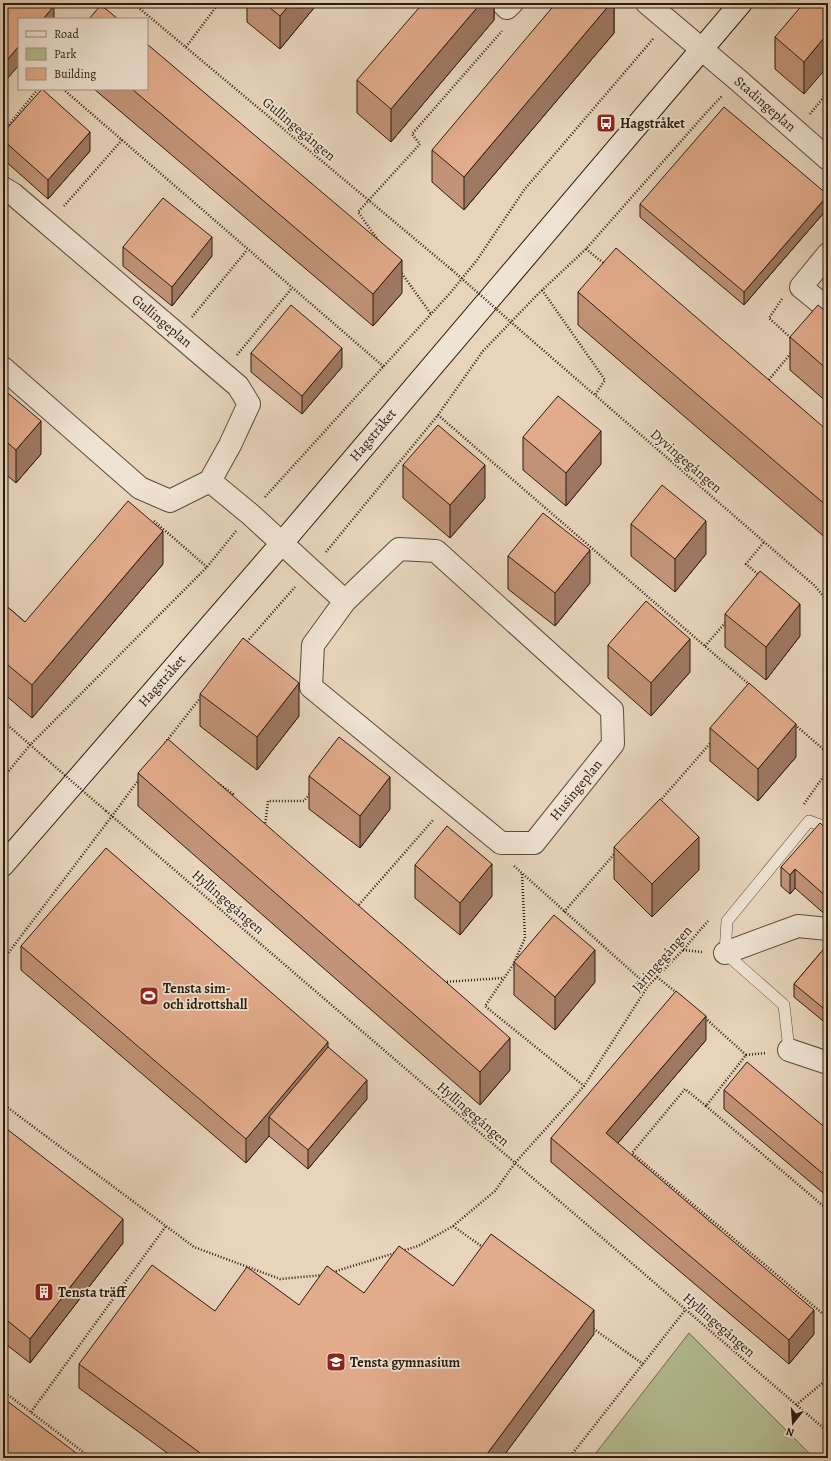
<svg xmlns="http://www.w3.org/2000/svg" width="831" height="1461" font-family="Alegreya,serif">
<rect width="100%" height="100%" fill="#e7d4bb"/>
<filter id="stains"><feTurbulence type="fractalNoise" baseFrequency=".005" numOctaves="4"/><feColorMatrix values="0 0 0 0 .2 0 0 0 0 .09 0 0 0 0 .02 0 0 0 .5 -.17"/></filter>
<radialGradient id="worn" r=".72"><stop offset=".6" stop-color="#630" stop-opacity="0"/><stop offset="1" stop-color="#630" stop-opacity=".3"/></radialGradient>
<path fill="#b3bd92" stroke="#6f6c51" d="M689,1333L814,1458H592Z"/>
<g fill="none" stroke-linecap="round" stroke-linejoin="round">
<defs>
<path id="lane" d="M789,1050L784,1005L725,953L727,921L809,821L828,828"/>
<path id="street" d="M502,3L507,8L512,3
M647,3L738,80L828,159
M3,188L13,194L238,386L249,404L230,445L210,481L170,501L140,488L3,368
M828,254L801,287L828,309
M210,481L250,514L345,601L313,645L311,687L501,843H534L613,744L612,710L436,551L399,549L345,601
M725,953L798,926L828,929
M789,1050L828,1063"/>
<path id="secondary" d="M3,865L282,543L741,3"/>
</defs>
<use href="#lane" stroke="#5a4a3b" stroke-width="12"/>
<use href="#street" stroke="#5a4a3b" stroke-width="24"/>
<use href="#secondary" stroke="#2b1c10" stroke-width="24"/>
<path stroke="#2b1c10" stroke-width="2.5" stroke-dasharray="1 2" stroke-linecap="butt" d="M133,3L452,270
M103,9L108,3
M186,47L219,3
M63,89L122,140L64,206
M810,114L828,92
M3,132L38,89
M122,140L384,367
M380,243L358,212L420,144L412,134L502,31
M586,249L606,265
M400,271L431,314
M542,290L605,380L595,395
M782,299L769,318L792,339
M192,317L247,250
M528,337L815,586L828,602
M237,355L292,288
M767,382L792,352
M438,415L751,686
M265,497L451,292L477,260L524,190L653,39
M154,521L207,567
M326,552L438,415L483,351L539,293L586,249L705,114L722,96
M760,576L746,564L764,542
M245,644L295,587
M705,646L726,622
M3,721L44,757
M795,725L828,753
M165,743L201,697
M3,778L30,745L207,567L236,531
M218,783L233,794L232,797
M660,801L713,740
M804,804L828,770
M106,811L828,1432
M265,826L268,801H304L311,792
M514,866L648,986
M522,874L525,938L513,965L485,1006L584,1086
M357,907L434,819
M564,912L616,852
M683,950L702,952
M3,960L112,816L140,778
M657,977L677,993
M444,982L503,978
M703,1016L746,1055L706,1106L685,1089L632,1153L828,1318
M746,1055L766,1053
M3,1104L194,1247L280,1279L323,1275
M706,1106L828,1210
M453,1226L484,1248
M402,1251L418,1246L453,1226L495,1191L515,1163L584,1086L648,986L683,950L708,921
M333,1272L395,1253
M591,1327L643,1364
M3,1391L91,1458
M796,1405L825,1381L828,1361
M31,1412L166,1226
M569,1458L686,1309"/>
<use href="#lane" stroke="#efe3d3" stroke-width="11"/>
<use href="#street" stroke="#efe3d3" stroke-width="22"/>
<use href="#secondary" stroke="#efe3d3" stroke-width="22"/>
<path stroke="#2b1c10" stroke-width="2.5" stroke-dasharray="1 2" stroke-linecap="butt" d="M452,270L528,337
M44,757L106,811"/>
</g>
<path fill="#c29378" stroke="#2b1c10" d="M247,3H318L280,49L247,22Z
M494,3V20L391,142L357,113V80Z
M614,3V33L464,210L432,182V150Z
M828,3L804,94L775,69V37Z
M94,89H147L402,293L373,326Z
M3,133L90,151L48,199L3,159Z
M640,204L828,208L744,305L640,217Z
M123,247L212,256L172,306L123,266Z
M578,292L828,431V540L578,325Z
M828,313V403L790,370V337Z
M251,353L342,367L302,414L251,372Z
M3,389L41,454L16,483L3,472Z
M523,437L601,464L566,506L523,470Z
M403,465L485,498L450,538L403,498Z
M631,524L706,554L675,592L631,556Z
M508,556L590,583L555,626L508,589Z
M163,564L32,718L3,693V603L25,622Z
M725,614L800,636L766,680L725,647Z
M608,645L690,672L651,716L608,678Z
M200,694L299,716L257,770L200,726Z
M710,728L796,757L758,801L710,761Z
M138,773L510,1070L480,1105L138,806Z
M309,776L390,809L360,848L309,809Z
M828,830V917L795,888L790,894L781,886V867Z
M614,847L699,870L652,917L614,879Z
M415,865L492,896L460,935L415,898Z
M828,944V1025L794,997V984Z
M21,946L328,1047L367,1099L308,1169L269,1136L246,1163L21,970Z
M514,962L595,982L555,1030L514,995Z
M706,1040L618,1143L814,1334L789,1364L551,1162V1138Z
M724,1090L828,1130V1197L724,1109Z
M3,1126L123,1243L30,1363L3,1342Z
M453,1286L594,1334L502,1458H174L79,1388V1364L215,1311L299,1305L364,1293Z"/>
<path fill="#9e7861" stroke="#2b1c10" d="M291,3H318L280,49V16Z
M481,3H494V20L391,142V109Z
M611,3H614V33L464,210V177Z
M54,6V19H43Z
M828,33V66L804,94V62Z
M19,46V65L3,84V65Z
M90,132V151L48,199V180Z
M828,195V208L744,305V292Z
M212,237V256L172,306V287Z
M402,260V293L373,326V294Z
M342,348V367L302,414V396Z
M41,421V454L16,483V450Z
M601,431V464L566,506V473Z
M485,465V498L450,538V505Z
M706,521V554L675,592V559Z
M163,531V564L32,718V685Z
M590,550V583L555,626V593Z
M800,604V636L766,680V647Z
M690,639V672L651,716V683Z
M299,683V716L257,770V737Z
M796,724V757L758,801V769Z
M390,777V809L360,848V816Z
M699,837V870L652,917V884Z
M492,864V896L460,935V903Z
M795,869V888L790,894V875Z
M595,950V982L555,1030V997Z
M706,1016V1040L606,1157V1133Z
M510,1038V1070L480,1105V1072Z
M328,1042V1066L269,1117V1136L246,1163V1139Z
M367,1080V1099L308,1169V1150Z
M123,1219V1243L30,1363V1339Z
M594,1310V1334L502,1458H484Z
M814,1310V1334L789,1364V1340Z"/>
<path fill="#e2ab8b" stroke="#2b1c10" d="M3,3H51L54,6L43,19H19V46L3,65Z
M264,3H291L280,16Z
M423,3H481L391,109L357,80Z
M556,3H611L464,177L432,150Z
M804,3H828V33L804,62L775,37Z
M101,5L118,19H89Z
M147,44L402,260L373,294L132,89H147Z
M42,89L90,132L48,180L3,140V133Z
M724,107L828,195L744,292L640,204Z
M163,198L212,237L172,287L123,247Z
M616,248L828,431V507L578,292Z
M291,305L342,348L302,396L251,353Z
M818,305L828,313V370L790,337Z
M3,389L41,421L16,450L3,439Z
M558,396L601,431L566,473L523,437Z
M438,425L485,465L450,505L403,465Z
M662,485L706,521L675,559L631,524Z
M128,501L163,531L32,685L3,661V603L25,622Z
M543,513L590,550L555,593L508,556Z
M760,571L800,604L766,647L725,614Z
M646,601L690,639L651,683L608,645Z
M243,638L299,683L257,737L200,694Z
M749,683L796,724L758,769L710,728Z
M339,737L390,777L360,816L309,776Z
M168,739L510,1038L480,1072L138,773Z
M660,799L699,837L652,884L614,847Z
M820,823L828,830V898L795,869L790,875L781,867Z
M447,826L492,864L460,903L415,865Z
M106,848L328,1042L246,1139L21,946Z
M554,915L595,950L555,997L514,962Z
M828,944V1012L794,984Z
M676,991L706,1016L606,1133L814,1310L789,1340L551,1138Z
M328,1047L367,1080L308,1150L269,1117Z
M747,1062L828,1130V1178L724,1090Z
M3,1126L123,1219L30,1339L3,1317Z
M491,1234L594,1310L484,1458H207L79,1364L152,1265L215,1311L247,1267L299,1305L327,1266L364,1293L399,1246L453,1286Z
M3,1398L83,1458H3Z"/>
<defs>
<symbol id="bus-square" viewBox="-11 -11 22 22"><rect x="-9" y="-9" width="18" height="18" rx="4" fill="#8f2418" stroke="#efe3d3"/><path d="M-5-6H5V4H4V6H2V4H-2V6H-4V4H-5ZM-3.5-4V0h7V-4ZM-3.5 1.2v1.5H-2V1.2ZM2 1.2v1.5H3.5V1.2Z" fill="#fff"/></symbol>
<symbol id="stadium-square" viewBox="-11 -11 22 22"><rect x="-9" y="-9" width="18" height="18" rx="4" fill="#8f2418" stroke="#efe3d3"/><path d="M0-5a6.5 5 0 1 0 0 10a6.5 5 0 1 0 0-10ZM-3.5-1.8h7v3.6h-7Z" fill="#fff"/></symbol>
<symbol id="building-square" viewBox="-11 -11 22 22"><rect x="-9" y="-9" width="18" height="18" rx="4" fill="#8f2418" stroke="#efe3d3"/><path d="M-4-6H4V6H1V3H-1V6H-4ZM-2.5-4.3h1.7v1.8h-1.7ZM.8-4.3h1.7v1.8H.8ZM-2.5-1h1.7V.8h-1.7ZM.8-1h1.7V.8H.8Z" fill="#fff"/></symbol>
<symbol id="school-square" viewBox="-11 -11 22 22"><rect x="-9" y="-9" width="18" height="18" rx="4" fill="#8f2418" stroke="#efe3d3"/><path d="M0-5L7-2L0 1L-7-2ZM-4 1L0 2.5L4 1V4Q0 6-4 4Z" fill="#fff"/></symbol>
</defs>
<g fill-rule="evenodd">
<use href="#bus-square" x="595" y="112" width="22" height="22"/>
<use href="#stadium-square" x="138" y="985" width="22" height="22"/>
<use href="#building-square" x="33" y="1281" width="22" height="22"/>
<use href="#school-square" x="325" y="1351" width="22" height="22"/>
</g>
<g text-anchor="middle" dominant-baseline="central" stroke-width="3.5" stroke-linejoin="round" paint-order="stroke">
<g font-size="14" fill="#2b1c10" stroke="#efe3d3">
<text transform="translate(765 104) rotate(41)">Stadingeplan</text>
<text transform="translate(299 129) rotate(40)">Gullingegången</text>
<text transform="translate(162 321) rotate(40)">Gullingeplan</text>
<text transform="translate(373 435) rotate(-50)">Hagstråket</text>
<text transform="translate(686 461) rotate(41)">Dyvingegången</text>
<text transform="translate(162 681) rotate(-49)">Hagstråket</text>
<text transform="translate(576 790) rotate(-51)">Husingeplan</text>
<text transform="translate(228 902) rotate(41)">Hyllingegången</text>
<text transform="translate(662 959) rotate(-49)">Järingegången</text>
<text transform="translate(473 1114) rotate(41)">Hyllingegången</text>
<text transform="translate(719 1325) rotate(41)">Hyllingegången</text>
</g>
<g font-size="14" font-weight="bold" fill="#2b1c10" stroke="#efe3d3" text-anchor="start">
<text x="620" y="123">Hagstråket</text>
<text x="163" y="988">Tensta sim-<tspan x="163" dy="16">och idrottshall</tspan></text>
<text x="58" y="1292">Tensta träff</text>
<text x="350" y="1362">Tensta gymnasium</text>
</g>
</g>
<rect width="831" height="1461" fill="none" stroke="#e7d4bb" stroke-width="16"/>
<rect x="4" y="4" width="823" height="1453" fill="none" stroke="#2b1c10" stroke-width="2"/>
<rect x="8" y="8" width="815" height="1445" fill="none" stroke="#2b1c10"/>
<rect x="18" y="18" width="130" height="72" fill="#efe3d3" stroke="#a19385"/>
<rect x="26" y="31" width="20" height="6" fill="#efe3d3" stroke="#a19385"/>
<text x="54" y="38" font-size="12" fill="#2b1c10">Road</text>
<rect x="26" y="48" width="20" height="12" fill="#b3bd92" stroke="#a19385"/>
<text x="54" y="58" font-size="12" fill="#2b1c10">Park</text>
<rect x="26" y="68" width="20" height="12" fill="#e2ab8b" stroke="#a19385"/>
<text x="54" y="78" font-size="12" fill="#2b1c10">Building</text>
<g transform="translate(793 1423) rotate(197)" stroke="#efe3d3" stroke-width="3" paint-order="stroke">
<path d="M0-3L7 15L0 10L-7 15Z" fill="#2b1c10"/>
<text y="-6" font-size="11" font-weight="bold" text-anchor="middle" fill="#2b1c10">N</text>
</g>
<rect width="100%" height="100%" filter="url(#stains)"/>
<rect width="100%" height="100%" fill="url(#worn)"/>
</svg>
